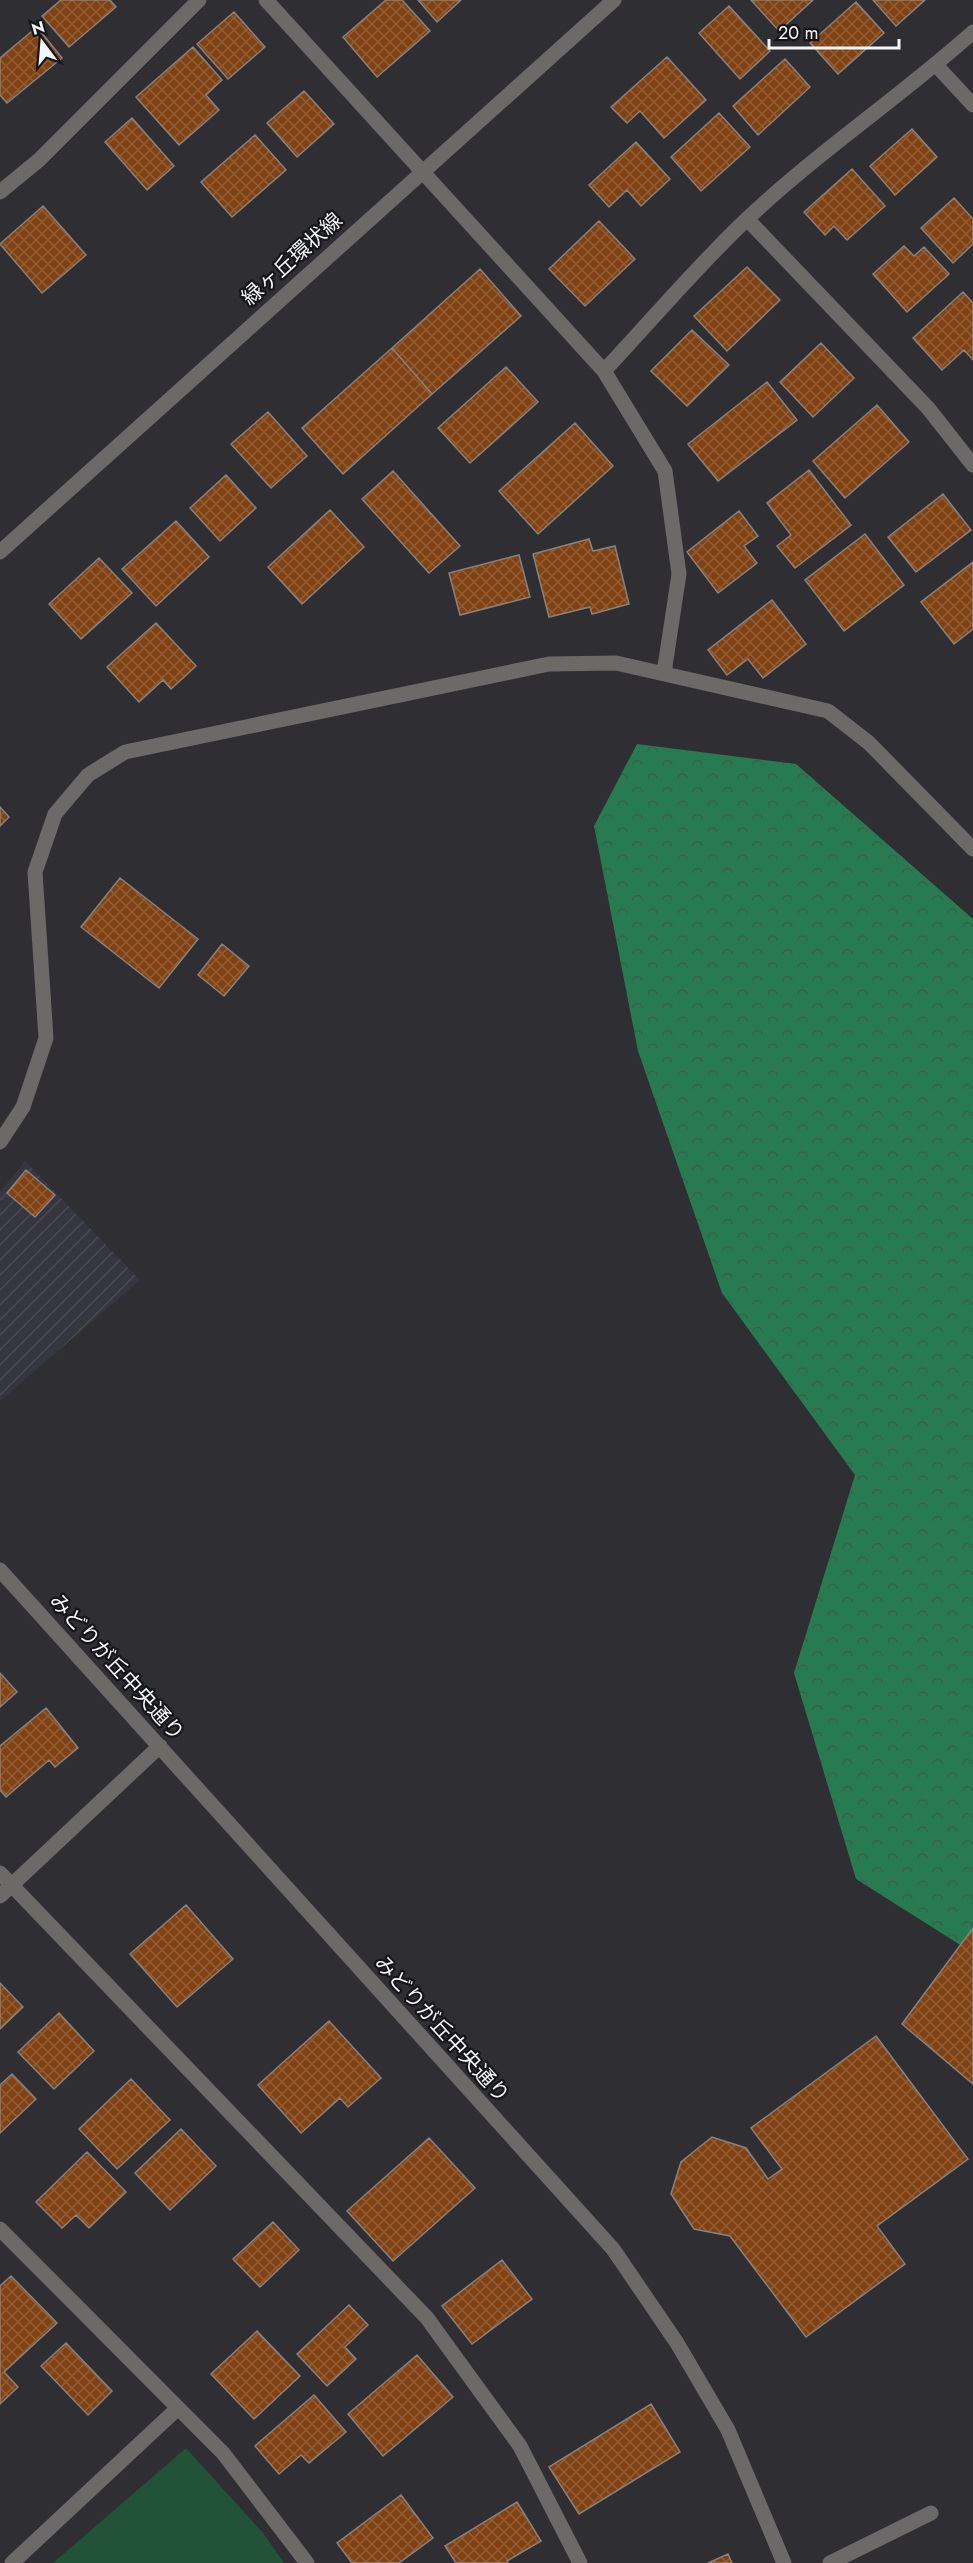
<svg xmlns="http://www.w3.org/2000/svg" width="973" height="2563" font-family="Jost,'Noto Sans JP',sans-serif">
<defs>
<pattern id="industrial-furrows" width="10" height="10" patternUnits="userSpaceOnUse" patternTransform="scale(1.5)"><rect width="10" height="10" fill="#363641"/><path d="M-1 1l2-2M0 10L10 0M9 11l2-2" fill="none" stroke="#4a4a54"/></pattern>
<pattern id="forest-crowns" width="20" height="18" patternUnits="userSpaceOnUse" patternTransform="scale(1.5)"><rect width="20" height="18" fill="#287b51"/><path d="M2 6a3 3 0 1 1 6 0M12 15a3 3 0 1 1 6 0" fill="none" stroke="#3a604d"/></pattern>
<pattern id="building-cross-hatch" width="8" height="8" patternUnits="userSpaceOnUse" patternTransform="scale(1.5)"><rect width="8" height="8" fill="#804113"/><path d="M0 0l8 8M0 8l8-8" fill="none" stroke="#935d36"/></pattern>
</defs>
<rect width="100%" height="100%" fill="#2e2e33"/>
<path fill="url(#industrial-furrows)" d="M25,1161L140,1280L0,1401V1192Z"/>
<path fill="url(#forest-crowns)" d="M637,744L796,764L973,919V1953L856,1879L794,1673L855,1475L722,1293L638,1051L594,826Z"/>
<path fill="#225338" d="M186,2448L264,2534L284,2563H53Z"/>
<path fill="url(#building-cross-hatch)" stroke="#88827f" stroke-width="1.5" d="M61,0H110L116,7L69,47L42,16Z
M386,0H402L430,31L377,77L343,37Z
M418,0H461L437,22Z
M751,0H813L779,31Z
M873,0H925L896,26Z
M856,2L884,33L838,74L810,43Z
M729,6L770,51L740,79L699,33Z
M234,12L265,47L228,79L197,44Z
M37,27L62,58L7,103L0,95V58Z
M193,47L222,80L206,95L219,110L179,145L136,97Z
M667,57L706,100L664,138L640,111L627,123L611,107Z
M785,59L810,87L758,135L733,106Z
M304,91L334,124L297,157L267,123Z
M719,113L750,147L701,191L671,157Z
M132,118L174,166L147,190L105,142Z
M912,129L937,157L895,195L870,166Z
M255,135L286,170L232,217L201,182Z
M636,142L670,179L641,206L627,190L609,207L589,185Z
M852,169L885,206L847,240L834,226L825,235L804,212Z
M954,198L973,219V244L953,263L921,228Z
M43,206L86,255L42,293L0,244Z
M599,221L635,259L585,306L549,269Z
M904,246L914,256L924,247L949,274L907,312L873,274Z
M747,267L780,300L727,351L694,316Z
M480,269L521,316L432,394L392,348Z
M963,292L973,303V360L964,350L942,370L913,338Z
M692,330L729,365L687,406L651,371Z
M821,343L854,378L813,417L780,382Z
M392,348L432,394L343,474L302,428Z
M506,367L538,402L470,463L438,428Z
M767,382L797,420L718,481L688,444Z
M877,405L909,442L845,498L813,461Z
M268,412L307,456L271,488L231,444Z
M575,423L613,466L538,534L499,491Z
M809,470L851,525L795,568L777,546L791,535L767,503Z
M393,471L460,546L429,573L362,499Z
M226,475L256,508L220,541L190,508Z
M943,494L971,530L916,572L888,537Z
M330,510L364,547L302,604L268,567Z
M739,511L758,536L744,546L757,563L718,593L687,552Z
M176,521L209,557L156,606L122,569Z
M865,534L904,585L844,631L805,580Z
M589,539L593,551L615,546L629,604L592,614L590,607L549,617L533,554Z
M519,555L530,597L460,615L449,573Z
M99,558L132,593L81,639L49,604Z
M973,562V629L954,644L921,602Z
M772,600L806,644L763,678L748,659L727,675L708,650Z
M156,623L196,666L171,689L163,680L139,702L107,667Z
M0,807L9,817L0,826Z
M120,878L198,939L159,988L81,927Z
M222,944L249,966L224,996L198,975Z
M26,1170L55,1195L35,1217L7,1193Z
M0,1673L17,1692L0,1707Z
M46,1708L78,1748L55,1767L49,1760L6,1797L0,1790V1746Z
M186,1905L233,1959L177,2007L130,1954Z
M973,1928V2084L902,2024Z
M0,1983L23,2007L0,2029Z
M59,2013L94,2051L54,2089L18,2052Z
M329,2021L381,2078L348,2107L340,2098L301,2133L258,2085Z
M876,2036L968,2159L877,2226L905,2264L806,2337L730,2236L694,2229L671,2194L681,2162L712,2137L746,2148L768,2179L782,2169L751,2128Z
M12,2074L36,2099L0,2133V2085Z
M131,2079L170,2120L117,2169L79,2129Z
M181,2129L216,2166L170,2210L135,2173Z
M429,2138L475,2188L393,2261L347,2211Z
M87,2152L126,2192L89,2228L76,2215L62,2228L36,2202Z
M273,2222L299,2250L260,2287L233,2259Z
M502,2260L532,2299L472,2344L442,2306Z
M11,2276L57,2323L4,2372L18,2387L0,2404V2286Z
M349,2305L368,2325L345,2347L356,2359L327,2386L297,2354Z
M257,2331L300,2376L254,2419L211,2374Z
M66,2343L112,2391L88,2415L41,2366Z
M417,2355L453,2397L383,2456L348,2414Z
M314,2395L346,2432L309,2463L301,2455L279,2474L255,2446Z
M651,2404L680,2452L579,2514L549,2467Z
M401,2495L433,2538L399,2563H352L337,2543Z
M517,2502L541,2541L507,2561L508,2563H456L445,2546Z
M728,2554L732,2563H708Z"/>
<g fill="none" stroke-linecap="round" stroke-linejoin="round">
<path stroke="#6b6a68" stroke-width="15" d="M266,0L604,371L665,471L679,574L664,673
M936,65L973,105
M0,192L39,160L199,0
M747,219L928,408L973,465
M604,371C652,320 697,266 748,218C819,151 900,97 973,32
M0,552L614,0
M0,1142L23,1107L46,1038L35,872L55,814L88,775L125,752L549,664L616,663L828,711L869,743L973,849
M0,1570L613,2249L677,2343L728,2430L784,2563
M0,1873L427,2318L520,2446L580,2563
M0,1896L160,1746
M0,2229L223,2453L307,2563
M12,2563L178,2408
M830,2563L931,2513"/>
</g>
<g text-anchor="middle" dominant-baseline="central" stroke-width="4.5" stroke-linejoin="round" paint-order="stroke">
<g font-size="21" fill="#f4f5f8" stroke="#161619">
<text transform="translate(292 259) rotate(-42)">緑ヶ丘環状線</text>
<text transform="translate(117 1667) rotate(48)">みどりが丘中央通り</text>
<text transform="translate(442 2029) rotate(48)">みどりが丘中央通り</text>
</g>
</g>
<g transform="translate(42 42) rotate(344)" stroke="#161619" stroke-width="4.5" paint-order="stroke">
<path d="M0-4.5L10 22L0 15L-10 22Z" fill="#f4f5f8"/>
<text y="-9" font-size="16" font-weight="bold" text-anchor="middle" fill="#f4f5f8">N</text>
</g>
<path d="M769 39v9h130v-9" fill="none" stroke="#f4f5f8" stroke-width="3"/>
<text x="778" y="39" font-size="18" fill="#f4f5f8" stroke="#161619" stroke-width="4.5" paint-order="stroke">20 m</text>
</svg>
